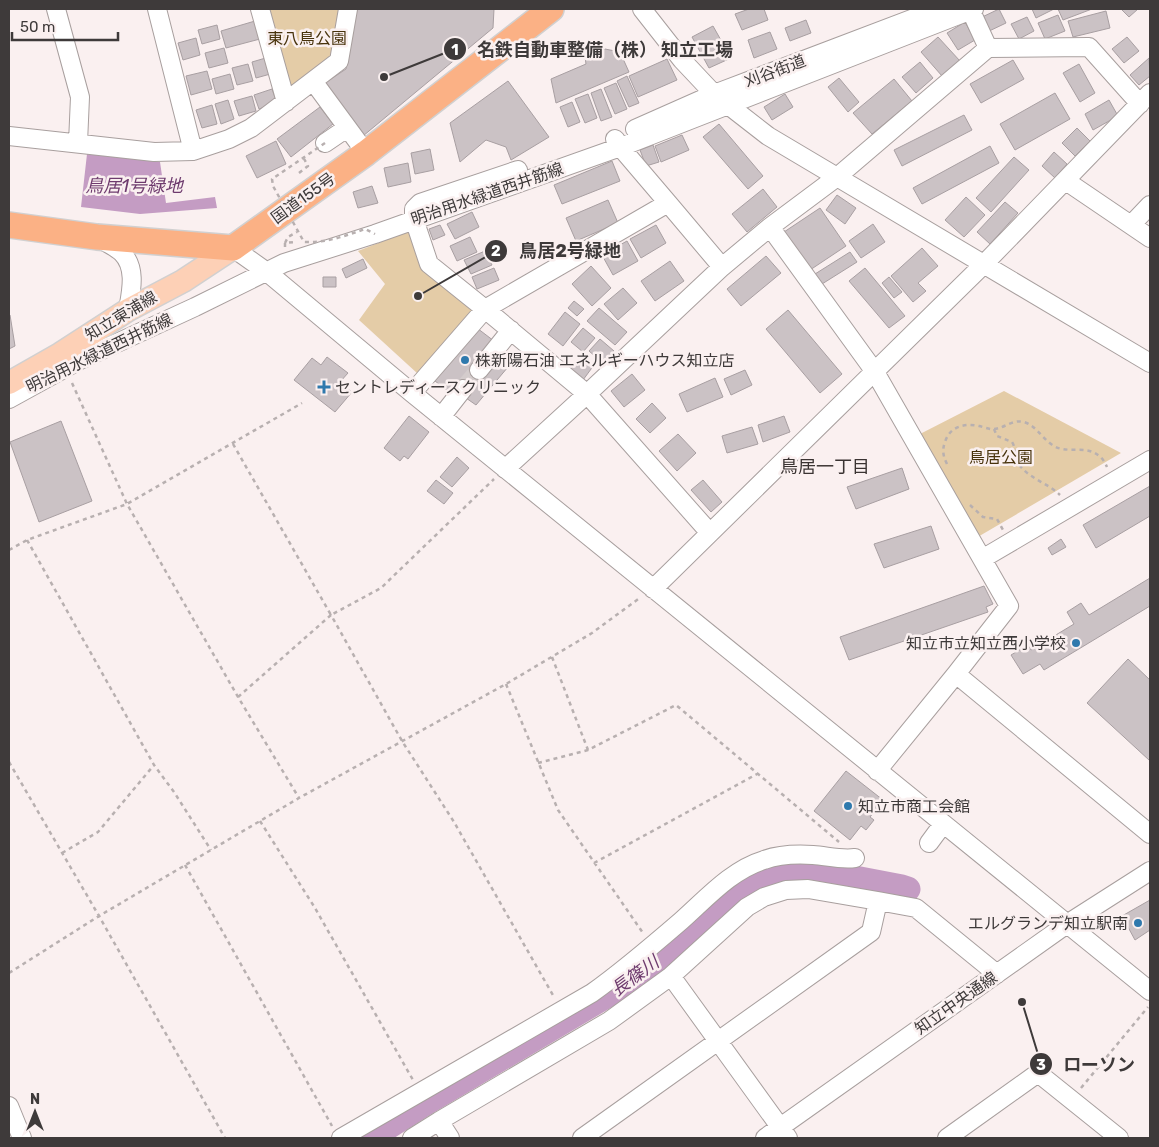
<svg xmlns="http://www.w3.org/2000/svg" width="1159" height="1147" font-family="Rubik,'Noto Sans JP',sans-serif">
<rect width="100%" height="100%" fill="#faf0f0"/>
<path fill="#e4cca7" d="M268,9H342L335,54L295,88L290,87Z
M409,231L474,308L418,374L359,320L385,284L358,251Z
M1004,391L1121,453L976,538L920,434Z"/>
<path fill="#c49cc3" d="M87,154L160,162L166,203L215,197L217,208L140,214L81,207Z"/>
<g fill="none" stroke-linecap="round" stroke-linejoin="round">
<path stroke="#c49cc3" stroke-width="25" d="M371,1138L424,1104L618,989L674,947L742,887L773,873L795,870H813L902,887L908,889"/>
</g>
<path fill="#cbc2c5" stroke="#a89fa2" d="M355,9H494L493,28L363,136L322,85L346,69Z
M749,9H764L768,20L742,30L735,14Z
M999,9L1006,23L985,33L978,19Z
M1032,9H1054L1036,18Z
M1058,9H1092L1063,20Z
M1121,9H1138L1129,17Z
M1106,11L1110,28L1073,37L1068,21Z
M1058,15L1065,31L1045,39L1038,23Z
M1027,17L1034,31L1019,39L1011,24Z
M806,20L811,33L790,41L785,28Z
M255,21L260,39L226,48L221,31Z
M965,22L975,40L958,50L947,33Z
M217,25L220,39L202,44L198,30Z
M713,26L731,58L709,68L692,37Z
M770,32L777,49L754,58L748,40Z
M938,37L960,61L942,76L921,52Z
M1127,37L1139,51L1124,63L1112,49Z
M196,38L200,55L183,60L178,43Z
M224,48L228,63L209,68L205,53Z
M605,49L620,52L629,72L556,103L551,79L586,64L585,57Z
M269,57L274,73L256,78L252,62Z
M1149,58L1150,76L1139,85L1130,75Z
M667,59L677,80L638,97L629,76Z
M1013,60L1024,79L981,103L970,84Z
M920,62L933,78L916,93L902,77Z
M248,64L253,81L237,85L232,68Z
M1079,64L1095,93L1080,102L1063,73Z
M207,71L212,89L191,95L186,76Z
M230,74L234,89L216,94L212,79Z
M627,76L639,103L629,107L617,81Z
M839,78L859,102L848,112L828,87Z
M894,79L912,101L872,134L853,113Z
M508,81L549,137L511,160L506,147L486,140L460,162L450,123Z
M616,83L627,109L615,114L604,88Z
M272,89L277,103L259,109L254,95Z
M601,89L612,117L601,121L591,93Z
M1055,93L1070,119L1015,150L1000,124Z
M588,94L597,118L585,123L575,99Z
M785,94L793,107L772,120L764,107Z
M252,96L256,111L239,116L234,101Z
M228,100L234,119L221,124L215,104Z
M1109,100L1118,116L1093,130L1085,114Z
M572,102L580,122L568,127L560,107Z
M212,105L217,124L202,128L196,110Z
M320,107L333,124L291,157L277,139Z
M964,115L972,130L902,166L894,150Z
M719,124L763,176L748,189L703,137Z
M1077,128L1090,141L1075,156L1062,143Z
M682,135L689,150L661,162L655,146Z
M276,141L286,164L257,178L246,156Z
M653,145L659,162L646,166L640,150Z
M990,146L999,163L922,204L913,188Z
M430,149L434,170L415,174L411,153Z
M1054,152L1067,164L1055,178L1042,166Z
M1014,157L1029,170L991,212L976,198Z
M612,161L620,181L562,204L554,185Z
M408,163L411,182L388,187L384,168Z
M372,186L378,203L358,208L353,192Z
M763,189L777,207L747,232L732,214Z
M837,195L856,208L845,224L826,210Z
M966,197L985,215L964,237L945,220Z
M608,200L618,223L576,241L566,218Z
M1005,202L1018,213L990,244L977,232Z
M820,208L846,246L810,270L784,232Z
M472,212L479,227L455,239L447,224Z
M873,224L885,242L861,258L849,241Z
M440,225L445,235L433,240L429,229Z
M656,225L666,243L641,258L630,239Z
M470,237L477,252L457,261L450,246Z
M627,241L638,261L613,275L602,255Z
M922,248L938,266L918,283L926,291L913,302L891,276Z
M485,251L492,265L471,274L464,260Z
M850,252L857,262L822,284L815,274Z
M766,256L781,273L741,306L727,289Z
M363,259L367,268L346,278L342,269Z
M670,261L684,281L655,301L641,281Z
M591,266L611,288L592,306L572,284Z
M494,268L499,280L477,289L472,277Z
M865,268L905,316L889,328L849,281Z
M323,277H336V287H323Z
M889,277L902,292L894,298L882,283Z
M623,288L637,303L618,320L604,304Z
M574,301L584,309L577,316L568,308Z
M599,308L627,332L615,345L587,321Z
M788,310L842,374L820,393L766,329Z
M565,312L580,324L563,346L548,334Z
M9,314L10,315L15,346L9,349Z
M473,325L494,341V357L508,367L476,405L466,398L456,384L449,392L430,377Z
M583,328L595,338L583,352L571,342Z
M600,339L614,351L603,363L589,351Z
M582,355L594,365L583,380L570,370Z
M327,357L348,373L340,382L352,392L335,412L294,380L312,358L321,365Z
M745,370L752,385L731,395L724,379Z
M632,374L645,390L624,407L611,391Z
M715,378L723,397L687,412L679,394Z
M652,403L666,418L650,433L636,419Z
M409,416L429,432L408,459L404,456L400,461L384,448Z
M784,416L790,432L763,442L758,425Z
M61,421L92,501L39,522L10,442Z
M752,427L758,444L727,453L722,436Z
M678,434L696,453L677,471L659,451Z
M457,457L469,468L452,487L440,477Z
M902,468L909,489L856,509L847,487Z
M436,480L453,493L444,504L427,491Z
M703,480L722,502L711,512L691,490Z
M1150,486V516L1096,548L1083,525Z
M931,526L939,549L884,568L874,544Z
M1061,539L1066,547L1052,555L1048,548Z
M1150,578V606L1044,670L1040,664L1023,674L1011,655L1028,645L1031,650L1074,624L1067,612L1081,603L1089,615Z
M984,586L993,604L986,607L988,612L849,660L840,637Z
M1128,659L1150,680V758L1149,760L1087,703Z
M846,771L883,800L870,817L874,820L866,830L861,826L850,840L814,811Z
M1150,900V930L1135,940L1122,916Z"/>
<g fill="none" stroke-linecap="round" stroke-linejoin="round">
<path stroke="#d4cccc" stroke-width="18" stroke-dasharray="18 9" stroke-linecap="butt" d="M463,389L479,370"/>
<defs>
<path id="minor" d="M56,9L80,97L78,143
M157,9L193,151
M260,9L286,102
M642,9L682,60L714,94L768,136L1150,363
M970,9L988,48
M313,81L366,153
M635,129L714,94L938,9
M9,136L154,152L193,151L229,139L251,128L339,61L348,9
M615,139L622,149L668,203L485,309L587,394L710,533
M325,143L347,128
M1066,181L1150,238
M668,203L722,267
M1131,225L1150,205
M770,227L875,372L1009,606L956,674L877,771
M99,238C106,243 116,247 122,253C137,268 131,292 128,310
M233,248L267,272L412,393L1150,991
M479,370L511,330
M412,393L485,309L429,264L414,219V209L420,203L518,170
M9,399L78,361L195,307L284,263L375,234L626,145L974,9
M441,417L463,389
M505,469L587,394L722,267L770,227L837,177L988,48L1089,47L1140,104
M982,559L1150,460
M653,589L984,264L1150,93
M956,674L1150,834
M929,843L943,824
M878,901L916,908L997,974
M671,976L788,1138
M9,1106L22,1138
M439,1121L450,1138
M341,1138L592,993C623,971 652,946 681,921C706,899 731,870 764,860C780,854 797,854 813,855C827,856 841,860 855,858
M412,1138L439,1121L609,1021L671,976L747,907L764,897L786,890L808,889L878,901L871,932L582,1138
M765,1138L1067,924L1150,871
M947,1138L1038,1073L1119,1138"/>
<path id="major" d="M9,383L60,354L128,310L183,281L233,248"/>
<path id="highway" d="M9,225L97,237L233,248L366,153L551,9"/>
</defs>
<use href="#minor" stroke="#a89f9e" stroke-width="20"/>
<use href="#major" stroke="#d1d0d0" stroke-width="25"/>
<use href="#highway" stroke="#d1d0d0" stroke-width="28"/>
<path stroke="#b8b0b0" stroke-width="2.5" stroke-dasharray="4 4" stroke-linecap="butt" d="M299,173L308,166L303,157
M285,243L288,237L297,232
M285,247V243L295,242
M72,383L127,504L238,697L299,798
M994,429L997,436L1012,442C1017,450 1015,461 1021,467C1031,479 1049,484 1060,495
M233,444L331,615L381,588L494,479
M947,464C943,456 942,450 945,442C950,426 965,423 979,426C984,427 990,430 994,429C1005,428 1013,419 1024,422C1037,426 1042,439 1054,446C1067,454 1085,445 1098,455C1102,457 1105,463 1107,467
M970,505L983,517L997,519L1003,530
M27,540L154,765L174,792L211,850
M9,550L27,540L127,504L302,403
M552,657L588,750
M506,684L558,810L643,933
M238,697L331,615L402,741L454,822L554,997
M9,762L99,916L225,1138
M538,763L588,750L676,705L839,842
M260,821L315,908L413,1080
M62,853L98,832L154,765
M594,863L757,774
M185,865L332,1126
M9,973L99,916L299,798L506,684L592,633L641,597
M1081,1088L1148,1007"/>
<use href="#minor" stroke="#fff" stroke-width="18"/>
<use href="#major" stroke="#fdd0b6" stroke-width="22"/>
<use href="#highway" stroke="#fbb185" stroke-width="25"/>
<path stroke="#b8b0b0" stroke-width="2.5" stroke-dasharray="4 4" stroke-linecap="butt" d="M325,143L272,179L273,186L304,242C326,243 345,236 365,229L375,234"/>
</g>
<g fill="#2f79ad" stroke="#faf0f0" stroke-width="2">
<circle cx="465" cy="360" r="5"/>
<path d="M321.5 379.5h5v5h5v5h-5v5h-5v-5h-5v-5h5z"/>
<circle cx="1076" cy="643" r="5"/>
<circle cx="848" cy="806" r="5"/>
<circle cx="1138" cy="923" r="5"/>
</g>
<g text-anchor="middle" dominant-baseline="central" stroke-width="5" stroke-linejoin="round" paint-order="stroke">
<g font-size="16" fill="#48330c" stroke="#faf0f0">
<text x="307" y="38">東八鳥公園</text>
<text x="1001" y="457">鳥居公園</text>
</g>
<g font-size="16" fill="#3e3a3a" stroke="#faf0f0">
<text transform="translate(775 71) rotate(-21)">刈谷街道</text>
<text transform="translate(487 194) rotate(-19)">明治用水緑道西井筋線</text>
<text transform="translate(303 198) rotate(-36)">国道155号</text>
<text transform="translate(121 316) rotate(-31)">知立東浦線</text>
<text transform="translate(99 353) rotate(-26)">明治用水緑道西井筋線</text>
<text transform="translate(956 1003) rotate(-35)">知立中央通線</text>
</g>
<g font-size="16" fill="#3e3a3a" stroke="#faf0f0" text-anchor="start">
<text x="475" y="360">株新陽石油 エネルギーハウス知立店</text>
<text x="335" y="387">セントレディースクリニック</text>
<text x="1066" y="643" text-anchor="end">知立市立知立西小学校</text>
<text x="858" y="806">知立市商工会館</text>
<text x="1128" y="923" text-anchor="end">エルグランデ知立駅南</text>
</g>
<g font-size="18" font-style="italic" fill="#6e3b6e" stroke="#faf0f0">
<text x="134" y="186">鳥居1号緑地</text>
<text transform="translate(635 976) rotate(-36)">長篠川</text>
</g>
<g font-size="18" fill="#3a3332" stroke="#faf0f0">
<text x="825" y="467">鳥居一丁目</text>
</g>
</g>
<path fill="none" stroke="#3e3a3a" stroke-width="2" d="M384 77L455 49M418 296L496 251M1022 1002L1041 1064"/>
<g fill="#3e3a3a" stroke="#faf0f0" stroke-width="2">
<circle cx="384" cy="77" r="5"/>
<circle cx="418" cy="296" r="5"/>
<circle cx="1022" cy="1002" r="5"/>
<circle cx="455" cy="49" r="12"/>
<circle cx="496" cy="251" r="12"/>
<circle cx="1041" cy="1064" r="12"/>
</g>
<g font-size="15" text-anchor="middle" font-weight="bold" fill="#fff">
<text x="455" y="55">1</text>
<text x="496" y="256">2</text>
<text x="1041" y="1070">3</text>
</g>
<g font-size="18" text-anchor="middle" font-weight="bold" fill="#3e3a3a" stroke="#faf0f0" stroke-width="5" stroke-linejoin="round" paint-order="stroke">
<text x="605" y="56">名鉄自動車整備（株） 知立工場</text>
<text x="570" y="257">鳥居2号緑地</text>
<text x="1099" y="1071">ローソン</text>
</g>
<rect width="1159" height="1147" fill="none" stroke="#3e3a3a" stroke-width="20"/>
<g transform="translate(35 1112)" stroke="#faf0f0" stroke-width="4" paint-order="stroke">
<path d="M0-4L9 19L0 12L-9 19Z" fill="#3e3a3a"/>
<text y="-8" font-size="14" font-weight="bold" text-anchor="middle" fill="#3e3a3a">N</text>
</g>
<path d="M12 32v8h106v-8" fill="none" stroke="#3e3a3a" stroke-width="2.5"/>
<text x="20" y="32" font-size="15" fill="#3e3a3a" stroke="#faf0f0" stroke-width="4" paint-order="stroke">50 m</text>
</svg>
